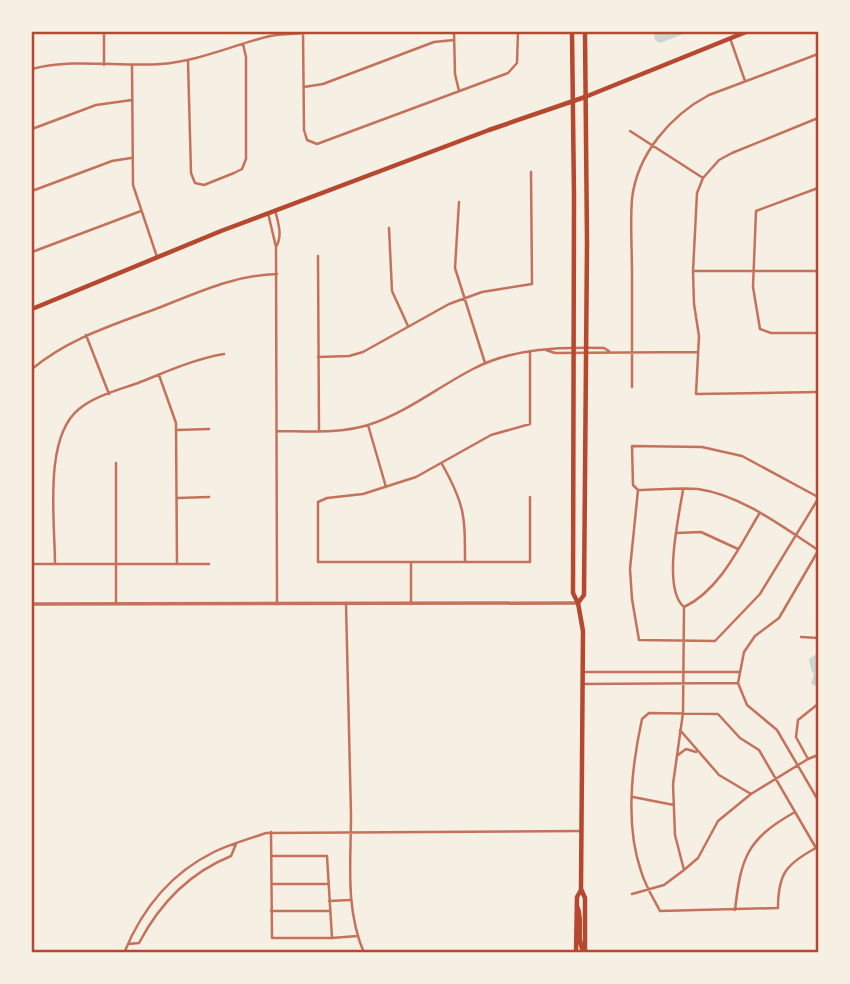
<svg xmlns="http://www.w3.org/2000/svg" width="850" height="984" font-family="Commissioner,sans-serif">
<rect width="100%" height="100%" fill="#f6efe4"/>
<path fill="#c9d6d2" d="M654,32H689L660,43L655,40Z
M817,654L818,685L814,686L811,683L814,675L811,669L809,659Z"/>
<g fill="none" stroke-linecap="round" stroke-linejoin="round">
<path stroke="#c5725c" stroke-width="2.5" d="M303,32L304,130L307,140L317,144L508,73L517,63L518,32
M454,32L455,74L459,91
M730,38L745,81
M188,61L191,173L195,183L204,185L234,173L242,169L246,159V57L243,44
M104,65V32
M132,65L133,185L157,257
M32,69C73,58 119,67 161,64C198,61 231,46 266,37C280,33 295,35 309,32
M304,87L323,84L434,42L454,40
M818,118L732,153L719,160L703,178L697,193L693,271L694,304L699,336L696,394L818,392
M32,129L96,105L132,100
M630,131L703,178
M818,188L756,211L753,287L760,329L771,333H818
M32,191L112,161L131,158
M459,202L455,268L485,363
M275,210C278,222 283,236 276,247
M268,213L276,247L277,604
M389,228L392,291L408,326
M32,252L141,211
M318,256L319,431
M693,271H818
M86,335L109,394
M546,350L555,353L698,352
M530,351V424L491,435L416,477L363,494L327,498L318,502V562H530V497
M318,357L349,356L363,352L449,304L482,292L532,284L531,172
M32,369C69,338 113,325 158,308C197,293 234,275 277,274
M159,375L176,423L177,564
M632,387C632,349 632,312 632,274C632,249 630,223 632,199C637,154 671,115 709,95L818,54
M368,425L386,487
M177,430L209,429
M277,431C306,431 339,434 368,425C406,413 438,387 473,369C513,348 559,347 604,348L609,351
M442,464C465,505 465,516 465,562
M638,490C657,490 679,487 698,489C741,495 783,527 818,550
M683,490C679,516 662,589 684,607L683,713L673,784L675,835L684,870
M818,497L742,456L702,447L632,446L633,485L638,490L630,569L632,599L639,640L715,641L760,594L818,499
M177,498L209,497
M676,533L701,532L738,549
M818,551L779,618L755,636L744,652L738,683L747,705L777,730L818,800
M411,562V604
M32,564H209
M55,564C55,522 43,438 79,409C95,396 118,390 138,383C166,372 194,359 224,354
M116,603V463
M346,604C348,674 349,745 351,815C351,862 345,908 364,953
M818,604V606
M684,607C719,591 740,546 759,514
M801,637L818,638
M583,672H740
M584,684L738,683
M818,704L798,720L796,737L808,759L818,755
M649,713L718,714L740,738L759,750L816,848C786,864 778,874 778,908L660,911C653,898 645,885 641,871C625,825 632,765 642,719Z
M680,730L719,775L751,794
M678,755L686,749L696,752
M633,797L674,805
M271,832L272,938H332
M271,856H327L332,938L357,936
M272,884H328
M632,894L664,885L684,870L698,858L718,821L751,794L808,759
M329,901L350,900
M735,910C741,857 747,839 795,812
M271,911H329
M128,944L139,943C160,903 189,873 231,856L236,844
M124,953C142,909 171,873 214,852C230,844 249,839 266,833L582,831"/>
<path stroke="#c5725c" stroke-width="3.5" d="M32,604L578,603"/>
<path stroke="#b5482f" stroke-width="4.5" d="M32,309L221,231L489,130L585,97L746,32"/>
<path stroke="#b5482f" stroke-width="4.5" d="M572,32L574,197L573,593L578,603L583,631L581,889L585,898V953
M578,603L584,595L587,243L585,32
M577,906C584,921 575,939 584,952
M576,953L577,897L581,890"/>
</g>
<rect width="850" height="984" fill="none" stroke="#f6efe4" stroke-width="66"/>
<rect x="33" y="33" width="784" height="918" fill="none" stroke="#b5482f" stroke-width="2.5"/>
</svg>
